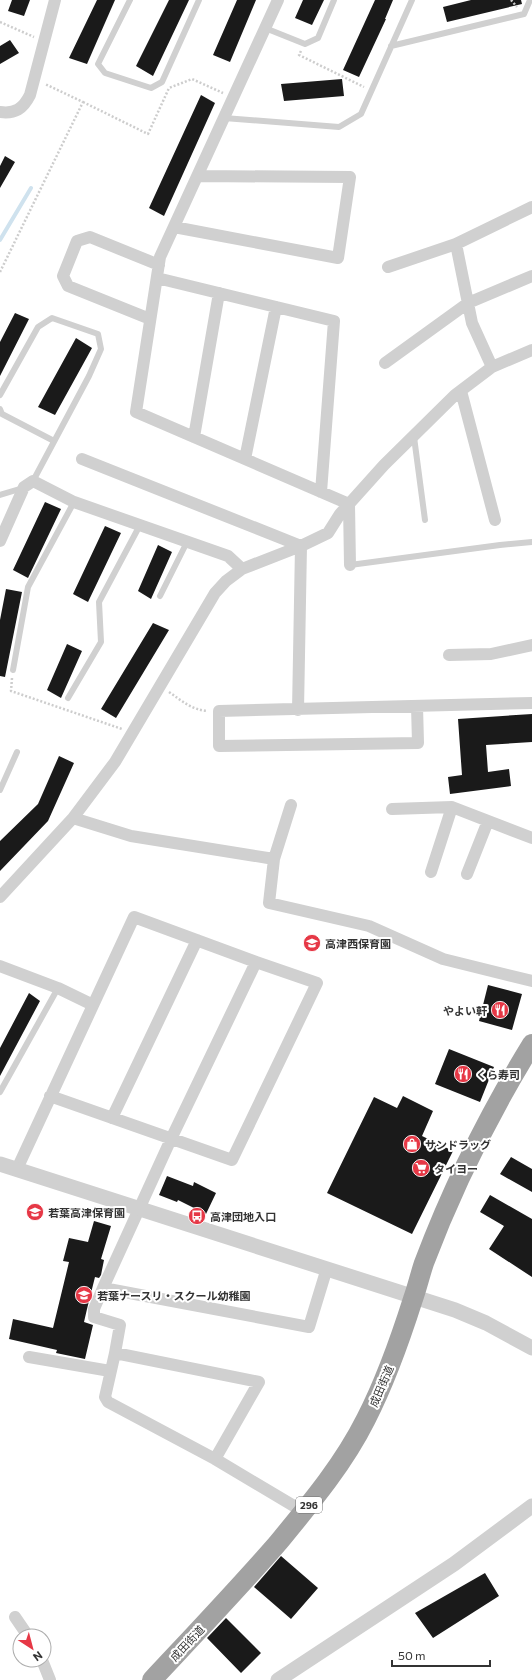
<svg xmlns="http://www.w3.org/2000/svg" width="532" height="1680" font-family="Commissioner,'Noto Sans JP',sans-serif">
<rect width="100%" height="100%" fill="#fff"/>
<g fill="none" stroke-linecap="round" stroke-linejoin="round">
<path stroke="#cfe2ee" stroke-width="4" d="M0,240L31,188"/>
</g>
<path fill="#1a1a1a" d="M12,0H30L24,16L8,11Z
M97,0H115L87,64L69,58Z
M169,0H189L153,76L136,66Z
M237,0H256L230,62L213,55Z
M303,0H324L312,25L295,18Z
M375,0H393L385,19H386L359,77L343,70Z
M471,0H521L522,4L447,22L443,7Z
M10,40L19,53L0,64V46Z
M342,79L344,96L284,101L281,84Z
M201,95L215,103L164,216L149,208Z
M5,156L15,162L0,188V166Z
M15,313L29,319L0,376V342Z
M76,338L92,348L55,415L38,407Z
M45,502L61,509L28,578L13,570Z
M105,526L121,533L88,602L73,594Z
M158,545L172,552L151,599L138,591Z
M6,589L22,592L5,677L0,676V620Z
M153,623L169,630L116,718L101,709Z
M67,644L82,651L61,698L47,690Z
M532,714V742L486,745L488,772L509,769L511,786L450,794L448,777L462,775L458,719Z
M59,756L74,763L48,821L0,871V841L38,804Z
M488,985L522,994L512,1030L479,1021Z
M29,993L40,1001L0,1076V1048Z
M449,1049L494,1067L480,1102L435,1084Z
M403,1096L433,1111L422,1136L453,1151L412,1234L327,1193L374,1097L397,1108Z
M511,1157L532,1169V1192L500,1174Z
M167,1176L193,1186L194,1182L216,1193L206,1214L178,1200L177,1202L159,1195Z
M490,1195L532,1219V1277L489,1249L504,1226L480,1212Z
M94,1221L111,1226L101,1259L104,1260L101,1275L99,1278L95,1277L87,1309L84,1322L93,1325L85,1359L56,1353L57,1350L9,1339L13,1319L53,1328L69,1262L63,1261L69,1238L88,1242Z
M281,1556L318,1588L291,1619L254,1587Z
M485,1573L499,1596L433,1638L415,1613Z
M226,1618L261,1653L241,1673L207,1638Z"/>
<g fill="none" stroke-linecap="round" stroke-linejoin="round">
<path stroke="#cdcdcd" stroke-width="2.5" stroke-dasharray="2 2" stroke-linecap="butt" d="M511,0L517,7
M0,22L34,37
M301,51L299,55L364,87
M83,102L148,134L169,88L192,79L223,93
M0,272L83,102L45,84
M12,678L11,691L122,729
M169,692C182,701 192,710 208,711"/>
<path stroke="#d0d0d0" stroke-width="6" d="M130,0L98,64L105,73L151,88L162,82L199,0
M265,28L305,44L318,38L334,0
M391,46L524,14L530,0
M224,118L339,127L361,114L412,0
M0,395L38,327L52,318L98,334L101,349L89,376L33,481
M0,409L2,414L54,441
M414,437L425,520
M0,495L23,488
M350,565L500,545L532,542
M160,596L187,542
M13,670L28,587L74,502
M68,698L101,642L99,602L140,525
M0,790L17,752
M0,1092L58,988"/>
<path stroke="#d0d0d0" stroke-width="12" d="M278,0L160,257L136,412L349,504
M0,112C15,114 23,109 30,95L55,0
M174,227L338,258L350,177L198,176
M456,244L472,323L492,367
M388,267L456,244L532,207
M157,278L334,321L321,492
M150,319L68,286L63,276L77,241L90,237L159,265
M385,363L468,303L532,276
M461,391L495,520
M194,437L219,293
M82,459L301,546L298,710
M245,459L276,307
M349,504L350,565
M0,541L24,487L33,481L74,502L228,556L242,569L226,581L215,593L115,762L73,818L0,897
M242,569L301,546L328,533L340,514L384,465L455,395L492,367L532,350
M449,655L491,654L532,645
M417,706L418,743L219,746V711L532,703
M392,809L452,807
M73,818L131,836L274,859L291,805
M274,859L269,903L369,926L443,959L532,981
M431,872L452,807L532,838
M467,874L488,821
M0,966L58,988L93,1005
M50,1096L232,1160L317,983L256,962
M112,1118L197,940
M17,1169L134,917L256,962L171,1139L103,1288L309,1327L327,1268
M103,1288L94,1309V1317L120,1325L115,1353
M115,1353L259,1382L215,1459L108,1402L105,1397Z
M29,1357L110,1371
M215,1459L304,1512
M15,1617L28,1636
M42,1660L50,1680"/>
<path stroke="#d0d0d0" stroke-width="15" d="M0,1164L455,1310L486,1323L532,1348
M278,1680L454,1564L532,1506"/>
<path stroke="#a2a2a2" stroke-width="20" d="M152,1680C194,1635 237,1590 277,1544C310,1504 343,1465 366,1419C386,1380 400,1340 413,1299C417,1288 420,1275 424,1263C453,1186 489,1114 532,1044"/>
</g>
<defs>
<symbol id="school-disc" viewBox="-11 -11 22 22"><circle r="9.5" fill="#e63846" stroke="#fff"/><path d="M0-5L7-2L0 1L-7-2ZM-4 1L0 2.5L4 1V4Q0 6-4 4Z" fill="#fff"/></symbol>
<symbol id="restaurant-disc" viewBox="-11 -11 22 22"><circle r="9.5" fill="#e63846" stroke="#fff"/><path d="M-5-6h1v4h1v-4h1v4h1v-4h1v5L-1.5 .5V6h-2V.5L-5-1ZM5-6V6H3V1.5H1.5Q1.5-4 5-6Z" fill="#fff"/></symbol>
<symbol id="shop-disc" viewBox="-11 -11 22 22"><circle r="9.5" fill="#e63846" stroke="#fff"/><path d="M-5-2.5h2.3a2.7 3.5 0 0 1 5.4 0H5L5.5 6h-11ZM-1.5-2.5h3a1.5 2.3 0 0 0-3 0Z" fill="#fff"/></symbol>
<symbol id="supermarket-disc" viewBox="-11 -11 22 22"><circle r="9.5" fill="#e63846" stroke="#fff"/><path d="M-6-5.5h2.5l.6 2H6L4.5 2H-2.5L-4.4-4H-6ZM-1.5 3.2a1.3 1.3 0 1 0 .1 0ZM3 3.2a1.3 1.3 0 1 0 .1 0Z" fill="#fff"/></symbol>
<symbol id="bus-disc" viewBox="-11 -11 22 22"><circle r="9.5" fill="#e63846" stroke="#fff"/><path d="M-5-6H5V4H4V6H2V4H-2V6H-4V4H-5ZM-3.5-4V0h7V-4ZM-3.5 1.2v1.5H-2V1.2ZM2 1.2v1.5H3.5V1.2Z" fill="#fff"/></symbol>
</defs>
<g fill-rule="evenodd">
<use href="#school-disc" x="302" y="933" width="20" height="20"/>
<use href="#restaurant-disc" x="490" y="1000" width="20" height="20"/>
<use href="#restaurant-disc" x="453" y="1064" width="20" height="20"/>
<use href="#shop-disc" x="402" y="1134" width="20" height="20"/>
<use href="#supermarket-disc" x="411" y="1158" width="20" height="20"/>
<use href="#school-disc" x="25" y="1202" width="20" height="20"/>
<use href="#bus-disc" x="187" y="1206" width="20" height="20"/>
<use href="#school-disc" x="74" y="1285" width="20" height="20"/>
</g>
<g text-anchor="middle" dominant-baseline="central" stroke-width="4" stroke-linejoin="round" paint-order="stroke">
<rect fill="#fff" stroke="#707070" stroke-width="1" x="296" y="1497" width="26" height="16" rx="3"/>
<g font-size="10" font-weight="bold" fill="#333">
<text x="309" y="1505">296</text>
</g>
<g font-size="11" font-weight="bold" fill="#333" stroke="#fff" text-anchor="start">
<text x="325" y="943">高津西保育園</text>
<text x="487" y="1010" text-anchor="end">やよい軒</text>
<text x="476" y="1074">くら寿司</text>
<text x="425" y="1144">サンドラッグ</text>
<text x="434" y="1168">タイヨー</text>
<text x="48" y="1212">若葉高津保育園</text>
<text x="210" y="1216">高津団地入口</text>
<text x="97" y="1295">若葉ナースリ・スクール幼稚園</text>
</g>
<g font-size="11" fill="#333" stroke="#fff">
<text transform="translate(381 1386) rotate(-67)">成田街道</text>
<text transform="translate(187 1643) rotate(-47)">成田街道</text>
</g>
</g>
<g transform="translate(32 1648) rotate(144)"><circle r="19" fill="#ffffff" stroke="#adadad"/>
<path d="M0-3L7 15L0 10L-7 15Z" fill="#e63846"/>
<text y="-6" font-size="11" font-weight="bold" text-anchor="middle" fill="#333333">N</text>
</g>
<path d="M392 1660v6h98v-6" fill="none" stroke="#333333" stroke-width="2"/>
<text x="398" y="1660" font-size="12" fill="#333333" stroke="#ffffff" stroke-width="3" paint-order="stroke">50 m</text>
</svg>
